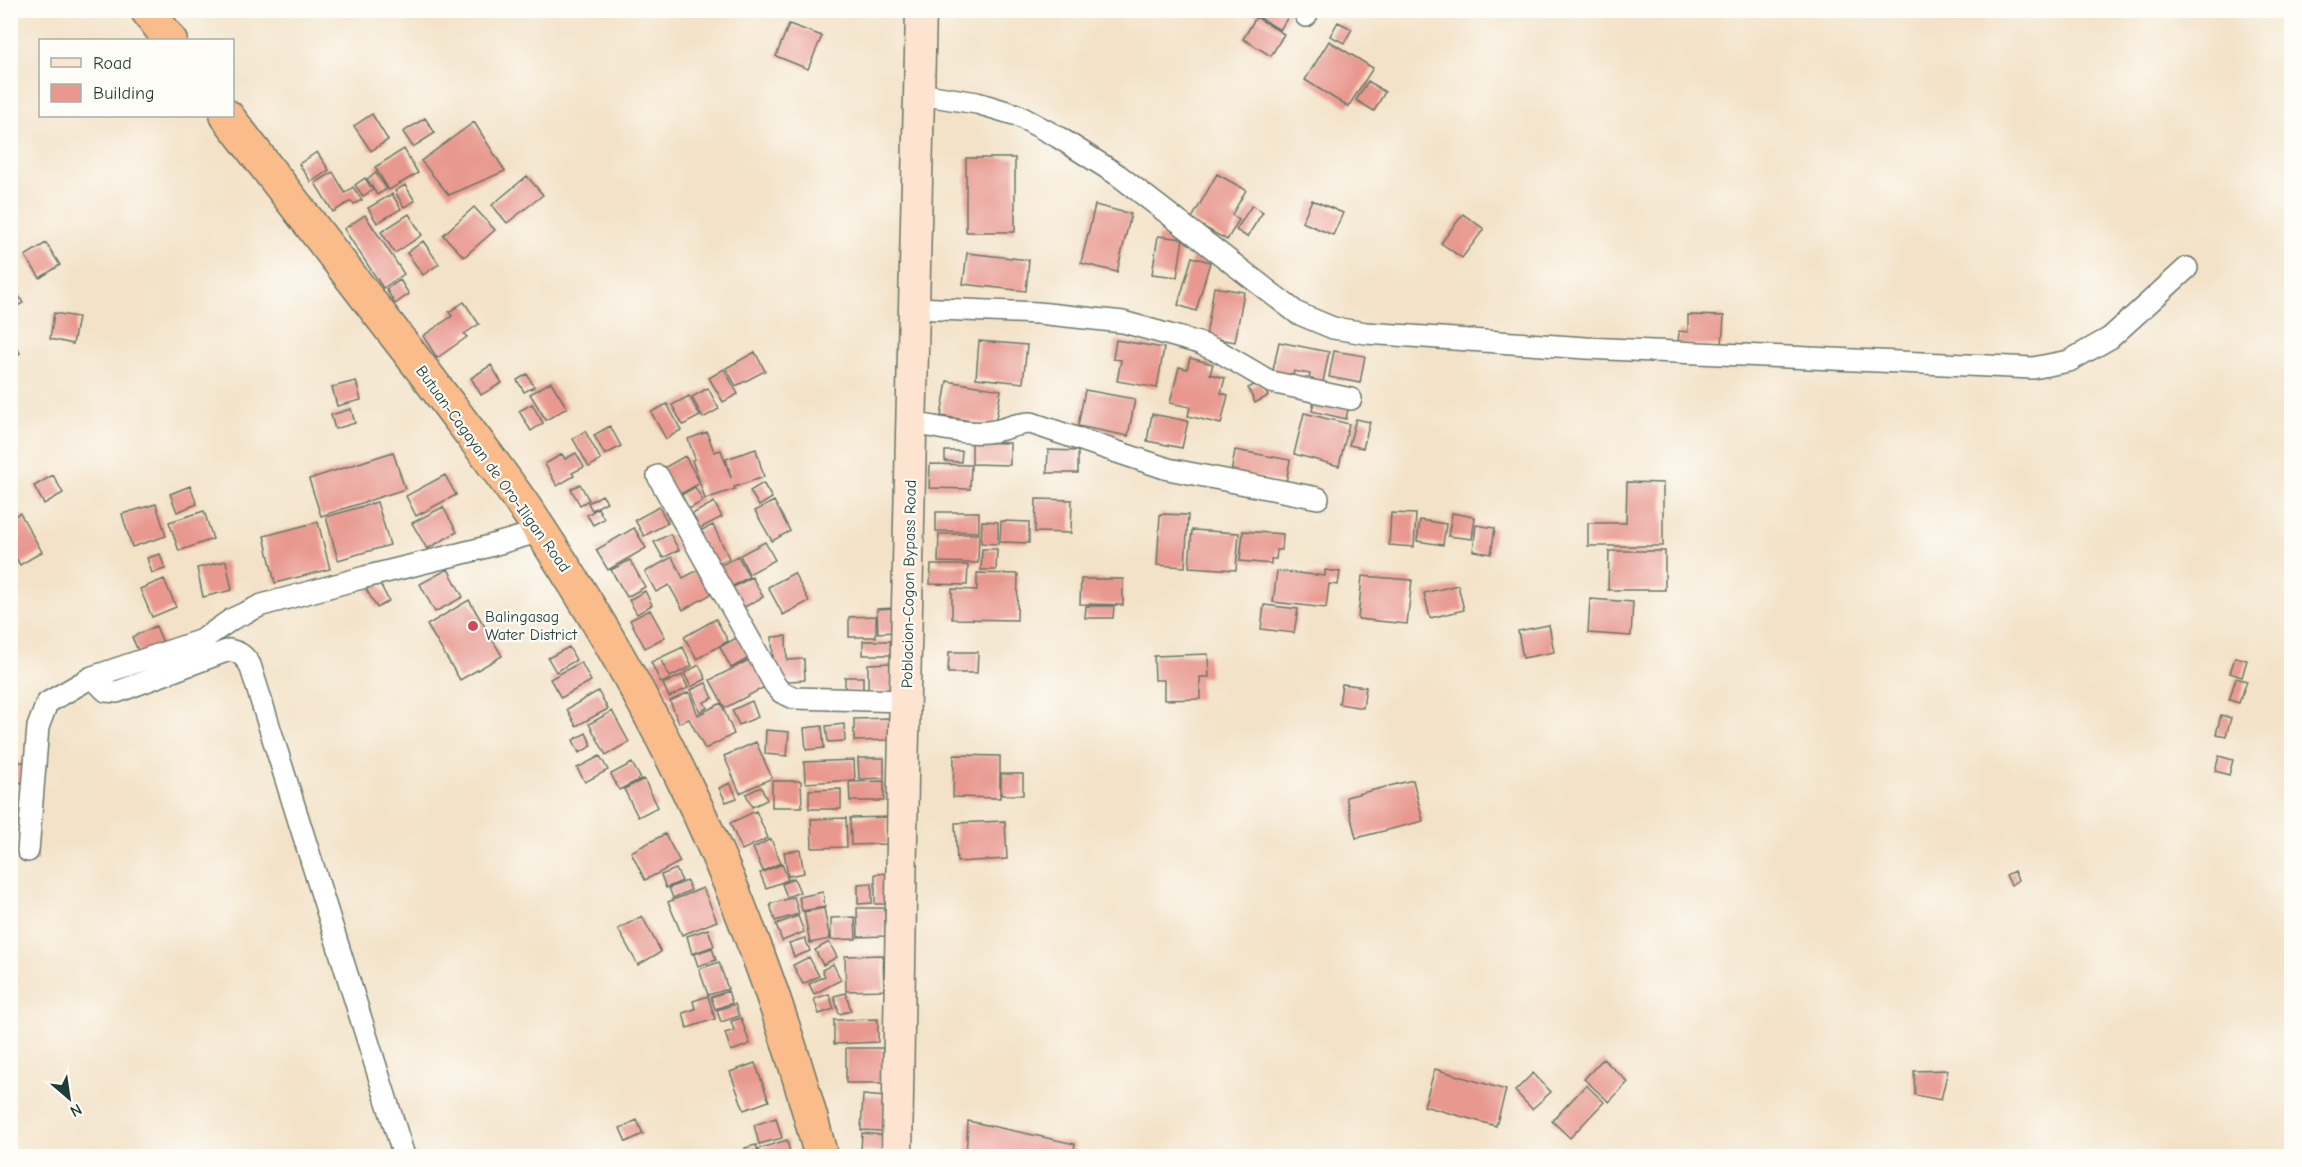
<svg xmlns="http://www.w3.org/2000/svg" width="2302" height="1167" font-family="'Comic Neue',sans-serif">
<rect width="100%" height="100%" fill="#fdfcf7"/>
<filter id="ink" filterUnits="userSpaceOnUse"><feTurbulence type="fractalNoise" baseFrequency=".0167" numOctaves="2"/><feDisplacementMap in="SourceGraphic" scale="12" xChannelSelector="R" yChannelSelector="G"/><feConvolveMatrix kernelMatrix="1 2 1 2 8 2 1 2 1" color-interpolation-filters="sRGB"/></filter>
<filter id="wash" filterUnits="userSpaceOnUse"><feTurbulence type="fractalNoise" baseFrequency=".008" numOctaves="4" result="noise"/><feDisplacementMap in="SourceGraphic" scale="24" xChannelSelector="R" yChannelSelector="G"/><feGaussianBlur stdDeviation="1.35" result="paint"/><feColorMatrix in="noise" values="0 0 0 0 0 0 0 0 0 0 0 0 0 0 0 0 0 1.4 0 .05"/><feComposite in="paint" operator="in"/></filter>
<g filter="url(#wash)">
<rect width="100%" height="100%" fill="#f3e2c7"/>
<g id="blocks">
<path fill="#e8988f" d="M1254,10H1292L1280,30L1252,13Z
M1256,17L1284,34L1271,56L1243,39Z
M1338,22L1352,29L1344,43L1330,36Z
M789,24L822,36L808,69L776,56Z
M1329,41L1373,68L1348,107L1305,80Z
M1368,81L1385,92L1374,111L1356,100Z
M372,114L388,140L371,151L354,126Z
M425,118L435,133L413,147L403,132Z
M474,122L505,171L449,195L421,161Z
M404,149L418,173L389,190L375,167Z
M317,152L329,170L311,182L299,164Z
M966,158H1015V232H966Z
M333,172L345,193L353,187L362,200L354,204L351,201L333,212L315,183Z
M376,173L387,189L377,195L367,179Z
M1217,174L1246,190L1232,215L1239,220L1227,240L1191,220Z
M527,176L543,195L507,223L492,205Z
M365,178L373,190L363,196L355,185Z
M405,185L415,201L404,207L395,191Z
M392,194L401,209L377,223L368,208Z
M1312,200L1343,213L1333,235L1302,222Z
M1095,205L1131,214L1117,272L1081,263Z
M1252,205L1263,212L1247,237L1236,230Z
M474,207L495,230L464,257L443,235Z
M409,214L422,235L395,253L381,232Z
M1463,214L1484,229L1462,258L1441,243Z
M365,215L404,274L383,288L344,229Z
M1158,236L1183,239L1177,277L1152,274Z
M423,241L439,264L423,275L407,253Z
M46,243L60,265L40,278L25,256Z
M967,253L1029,260L1026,291L963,284Z
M1192,257L1210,262L1196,311L1178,305Z
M400,280L409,294L395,304L386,289Z
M13,285L23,303L10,310V287Z
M1214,287L1244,292L1235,342L1206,337Z
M464,302L479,324L464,334L467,337L437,358L423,336L452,316L449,312Z
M54,313L78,317L73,344L50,339Z
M1688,315L1724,316L1722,346L1678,344L1679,331L1688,332Z
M10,337L20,353L10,359Z
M1116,340L1164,348L1157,388L1117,381L1121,360L1113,359Z
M979,341L1027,345L1023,383L976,378Z
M1279,342L1329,352L1322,387L1308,384L1310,374L1294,371L1292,379L1272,375Z
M1334,351L1365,356L1360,383L1329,377Z
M755,352L765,371L736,386L726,368Z
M1190,358L1213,364L1210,374L1225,378L1221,393L1228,395L1221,424L1188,416L1190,407L1170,403L1179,367L1187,369Z
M491,365L502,383L481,395L471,378Z
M724,369L738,394L723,402L709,378Z
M527,374L534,387L524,392L517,380Z
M356,381L361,400L337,406L332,387Z
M947,381L1001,390L995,425L941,416Z
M551,382L567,408L546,420L530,394Z
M1260,382L1268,396L1255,403L1248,388Z
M708,388L719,409L703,418L692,397Z
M1085,390L1135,399L1128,436L1078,426Z
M689,396L700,416L683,425L672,405Z
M1314,401L1348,409L1346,419L1312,411Z
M532,404L543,423L531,431L519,411Z
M667,404L681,430L666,439L651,412Z
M351,409L355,423L335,429L331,415Z
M1304,413L1349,424L1339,466L1294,454Z
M1152,414L1188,421L1182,448L1147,441Z
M1356,419L1370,422L1363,448L1349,445Z
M610,426L621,446L605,455L594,435Z
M585,431L601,460L589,467L573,439Z
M707,432L714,452L721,450L731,478L726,459L756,449L764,477L734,487L735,489L705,499L700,483L677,496L662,469L685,456L700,483L692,460L695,459L688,439Z
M972,442L1010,443V465L972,464Z
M1048,450L1078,451V473H1047Z
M1235,450L1290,460L1286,483L1231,473Z
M945,451H962L961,462L945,461Z
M393,452L405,489L321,516L309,479Z
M576,453L584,467L572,473L574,476L557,486L545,464L562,454L565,459Z
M930,464L971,465L970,489L929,488Z
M53,475L63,493L44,504L34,486Z
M445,475L456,495L416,516L406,496Z
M1627,482L1663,483V546H1588V523H1626Z
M763,483L772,498L759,506L750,491Z
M580,484L589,500L580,505L571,489Z
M190,486L197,504L177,512L170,494Z
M695,487L703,501L689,509L681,495Z
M602,495L607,502L592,510L588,503Z
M1036,499L1072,500L1071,533L1035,532Z
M774,501L790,531L772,541L755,511Z
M377,502L390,545L338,560L326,517Z
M714,502L722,517L696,530L689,516Z
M156,504L166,536L132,547L122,514Z
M443,507L457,532L427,549L412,523Z
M659,507L668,523L644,536L635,520Z
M598,508L604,519L593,525L587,515Z
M204,511L213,539L179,551L169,522Z
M936,512H979V532L936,531Z
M20,513L42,552L20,565L10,548V518Z
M1391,513L1416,514L1414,547L1389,545Z
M1452,513L1475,517L1472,539L1448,536Z
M1160,514L1188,515L1185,567L1157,565Z
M1420,520L1446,524L1443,545L1417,541Z
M982,521L998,522V544L981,543Z
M1001,521L1029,522V543L1000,542Z
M318,522L330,569L275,583L264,536Z
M713,525L729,558L714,565L697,532Z
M1476,525L1495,528L1491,554L1473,551Z
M634,528L646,548L608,570L596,550Z
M1192,530L1239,533L1236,570L1189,567Z
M1243,531L1283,534L1282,550H1277L1276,559H1271V564L1240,561Z
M670,534L679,550L663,558L654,542Z
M939,534H979L978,563L938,562Z
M765,542L775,560L749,574L740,555Z
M982,549H997L996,570H981Z
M1609,551H1665V590H1608Z
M160,554L165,569L152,573L147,558Z
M738,556L749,577L724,591L713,569Z
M672,557L683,578L702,568L715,592L683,610L669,585L656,592L645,572Z
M630,560L645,587L627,597L611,570Z
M226,561L232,590L203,597L197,568Z
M931,565H968L967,585L930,584Z
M448,569L463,597L435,612L420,584Z
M1325,570L1340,572L1338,585L1329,584L1326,608L1273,602L1277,571L1325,576Z
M794,573L809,601L783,615L768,587Z
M977,573L1018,574L1017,620L952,619V589L977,590Z
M1362,576L1412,580L1407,624L1358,619Z
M752,577L763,597L737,611L726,591Z
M164,579L176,607L152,617L140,589Z
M1081,579H1123V605L1080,604Z
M379,582L389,601L377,608L366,589Z
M1458,585L1464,610L1430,618L1424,593Z
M645,591L652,605L637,614L629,600Z
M1590,599L1633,602L1631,636L1588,633Z
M469,600L502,656L460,680L427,625Z
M1264,605L1298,609L1294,633L1261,629Z
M1086,606H1114L1113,618H1085Z
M894,608L895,632L878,633L877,609Z
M650,610L665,637L645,648L630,620Z
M876,616V637H849V617Z
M716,619L728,641L697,659L684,637Z
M1549,625L1554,652L1523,658L1518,631Z
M156,626L164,645L140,655L132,637Z
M786,636L787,660L804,659L805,680L774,682L772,637Z
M738,637L749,658L731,668L720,647Z
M863,641H895V655H863Z
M569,647L576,660L556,672L548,658Z
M683,647L692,666L670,677L661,660L670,679L661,683L651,662Z
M949,652H978L977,673H948Z
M1208,654L1209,677H1200V699L1164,700V680H1155L1154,656Z
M757,656L772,683L725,708L710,680Z
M2235,657L2247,660L2242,677L2230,673Z
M581,662L591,681L561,698L550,679Z
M892,663L893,692H868V664Z
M699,665L706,679L691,687L684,673Z
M682,675L688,688L669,697L663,684Z
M845,677H863V691H845Z
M2236,678L2247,681L2239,703L2229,700Z
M706,683L713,698L704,702L707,708L700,712L691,690Z
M1342,684L1366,687L1363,708L1339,704Z
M598,691L608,709L576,726L567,709Z
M689,692L698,715L721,703L734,734L705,749L689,719L679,723L670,701Z
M752,701L758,717L739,725L732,710Z
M612,711L629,742L606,755L589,724Z
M2221,715L2231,718L2226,736L2216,734Z
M890,718V740L854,741V719Z
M844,724L845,741L828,742L826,726Z
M822,726L824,748L806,750L804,728Z
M766,730L789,732L787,756L765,754Z
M586,733L592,746L579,753L573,740Z
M756,742L772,778L740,793L724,756Z
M954,755L1000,756V798L953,797Z
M600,756L608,770L585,782L577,768Z
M2219,756L2233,760L2229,775L2215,771Z
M858,758H884V778L859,779Z
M854,760L855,780L805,783L804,762Z
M24,762L26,782L10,784V763Z
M632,763L641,779L619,790L611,774Z
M1001,774H1023V795H1001Z
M644,779L658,807L638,817L624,789Z
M1413,780L1423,821L1356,838L1346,797Z
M772,781H801L802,807H772Z
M884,781V801H850L849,782Z
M730,783L737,798L726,802L719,788Z
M761,787L767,800L752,807L746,794Z
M841,789V809H809V790Z
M756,811L768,838L742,850L730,823Z
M887,817V844L851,845L850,818Z
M846,818L847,847L812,848L811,819Z
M1005,821L1007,859L957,862L955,823Z
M665,834L680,862L645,880L631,852Z
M771,839L781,863L763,871L753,848Z
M800,850L804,873L788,876L784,852Z
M782,864L788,880L766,888L760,873Z
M676,869L682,881L666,888L661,875Z
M2014,871L2018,880L2011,885L2006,875Z
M891,873V904H875V874Z
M794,878L800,892L787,897L782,884Z
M687,881L691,890L673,898L669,888Z
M872,883V903L858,904V884Z
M703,888L717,921L682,935L668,902Z
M823,892L825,907L802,911L799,897Z
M794,897L799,914L775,921L770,904Z
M824,908L830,939L810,943L804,912Z
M857,908H885V936L858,937Z
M642,916L661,952L638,965L618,929Z
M798,916L804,932L782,941L776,924Z
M855,917L856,939L831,940V918Z
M708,929L714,946L692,954L687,936Z
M805,938L810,951L794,957L789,943Z
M829,942L837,957L823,965L815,950Z
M712,948L716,960L698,966L694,954Z
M883,955L884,990L846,991L845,956Z
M809,957L819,976L803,984L793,965Z
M719,962L728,989L708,995L699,969Z
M833,964L841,980L814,994L809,984L825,976L822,970Z
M728,991L732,1003L715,1009L711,997Z
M846,993L851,1011L839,1014L834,996Z
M829,994L834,1009L819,1014L814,999Z
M708,996L715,1019L687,1028L683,1013L695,1009L693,1001Z
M735,1004L739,1016L721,1022L717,1010Z
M741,1018L750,1044L731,1051L725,1033L734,1030L731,1021Z
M878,1019V1042L834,1044V1020Z
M846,1048H883V1083H846Z
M1603,1059L1628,1082L1609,1102L1584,1079Z
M755,1063L769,1101L744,1110L730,1072Z
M1435,1069L1506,1090L1496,1126L1424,1106Z
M1948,1070L1941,1100L1915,1095L1914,1071Z
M1533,1073L1551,1092L1532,1109L1515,1091Z
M1586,1085L1604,1102L1570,1138L1552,1121Z
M863,1095L885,1097L882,1131L861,1130Z
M776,1118L782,1138L759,1144L754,1125Z
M637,1120L643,1134L626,1142L620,1128Z
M968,1121L1075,1144L1073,1156H966Z
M862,1133L883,1135L881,1152L861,1151Z
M787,1140L791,1156H760L758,1149Z
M756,1145L759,1156H747L745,1148Z"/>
</g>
</g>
<g filter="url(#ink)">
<use href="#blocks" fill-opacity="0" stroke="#697767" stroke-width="1.5"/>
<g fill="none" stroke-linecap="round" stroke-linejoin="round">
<defs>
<path id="street" d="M1306,16L1309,10
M919,94L977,103L1017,115L1058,137L1118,175L1297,313L1333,328L1366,333L1586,348L2033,368L2069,361L2110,338L2187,268
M915,308L1038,313L1123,322L1199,343L1220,352L1271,382L1351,399
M912,423C938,427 968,436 994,431C1007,429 1017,423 1031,423L1168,469L1318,498
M658,476L775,685L781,692L794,698L906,701
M92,677L106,691L117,692L229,650C240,652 244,656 250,665L404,1156
M28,851L38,727L47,703L92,677L202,640L232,619L262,605L365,577L479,549L541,531"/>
<path id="secondary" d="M897,1156L903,776L921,10"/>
<path id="highway" d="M147,10L170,40
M227,116C295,204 363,292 431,381C468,431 508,480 542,533C669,724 764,934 821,1156"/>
</defs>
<use href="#street" stroke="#697767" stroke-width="24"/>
<use href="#secondary" stroke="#697767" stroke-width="33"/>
<use href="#highway" stroke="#697767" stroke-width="36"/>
<use href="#street" stroke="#fff" stroke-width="21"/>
<use href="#secondary" stroke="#fde4d0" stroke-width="30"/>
<use href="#highway" stroke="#f9bc8a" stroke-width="33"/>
</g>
</g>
<circle fill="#d1495b" stroke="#fdfcf7" stroke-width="2" cx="473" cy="626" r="6"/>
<g text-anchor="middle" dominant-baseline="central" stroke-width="4.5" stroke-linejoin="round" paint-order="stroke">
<g font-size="16" fill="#1f3d34" stroke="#fdfcf7">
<text transform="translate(493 469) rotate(54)">Butuan-Cagayan de Oro-Iligan Road</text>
<text transform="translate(909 584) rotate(-89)">Poblacion-Cogon Bypass Road</text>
</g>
<g font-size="16" fill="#1f3d34" stroke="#fdfcf7" text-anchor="start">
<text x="485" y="617">Balingasag<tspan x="485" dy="18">Water District</tspan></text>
</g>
</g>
<rect width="2302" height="1167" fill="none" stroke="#fdfcf7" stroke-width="36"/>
<rect x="39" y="39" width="195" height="78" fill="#fdfcf7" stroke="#a4b0a9" stroke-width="1.5"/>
<rect x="51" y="58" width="30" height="9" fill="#fde4d0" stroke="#a4b0a9" stroke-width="1.5"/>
<text x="93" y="69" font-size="18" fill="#1f3d34">Road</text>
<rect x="51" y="84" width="30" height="18" fill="#e8988f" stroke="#a4b0a9" stroke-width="1.5"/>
<text x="93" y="99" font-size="18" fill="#1f3d34">Building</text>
<g transform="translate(69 1098) rotate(151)" stroke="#fdfcf7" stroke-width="4.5" paint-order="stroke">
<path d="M0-4.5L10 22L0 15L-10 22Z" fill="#1f3d34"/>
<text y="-9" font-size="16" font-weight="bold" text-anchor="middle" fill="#1f3d34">N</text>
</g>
</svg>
